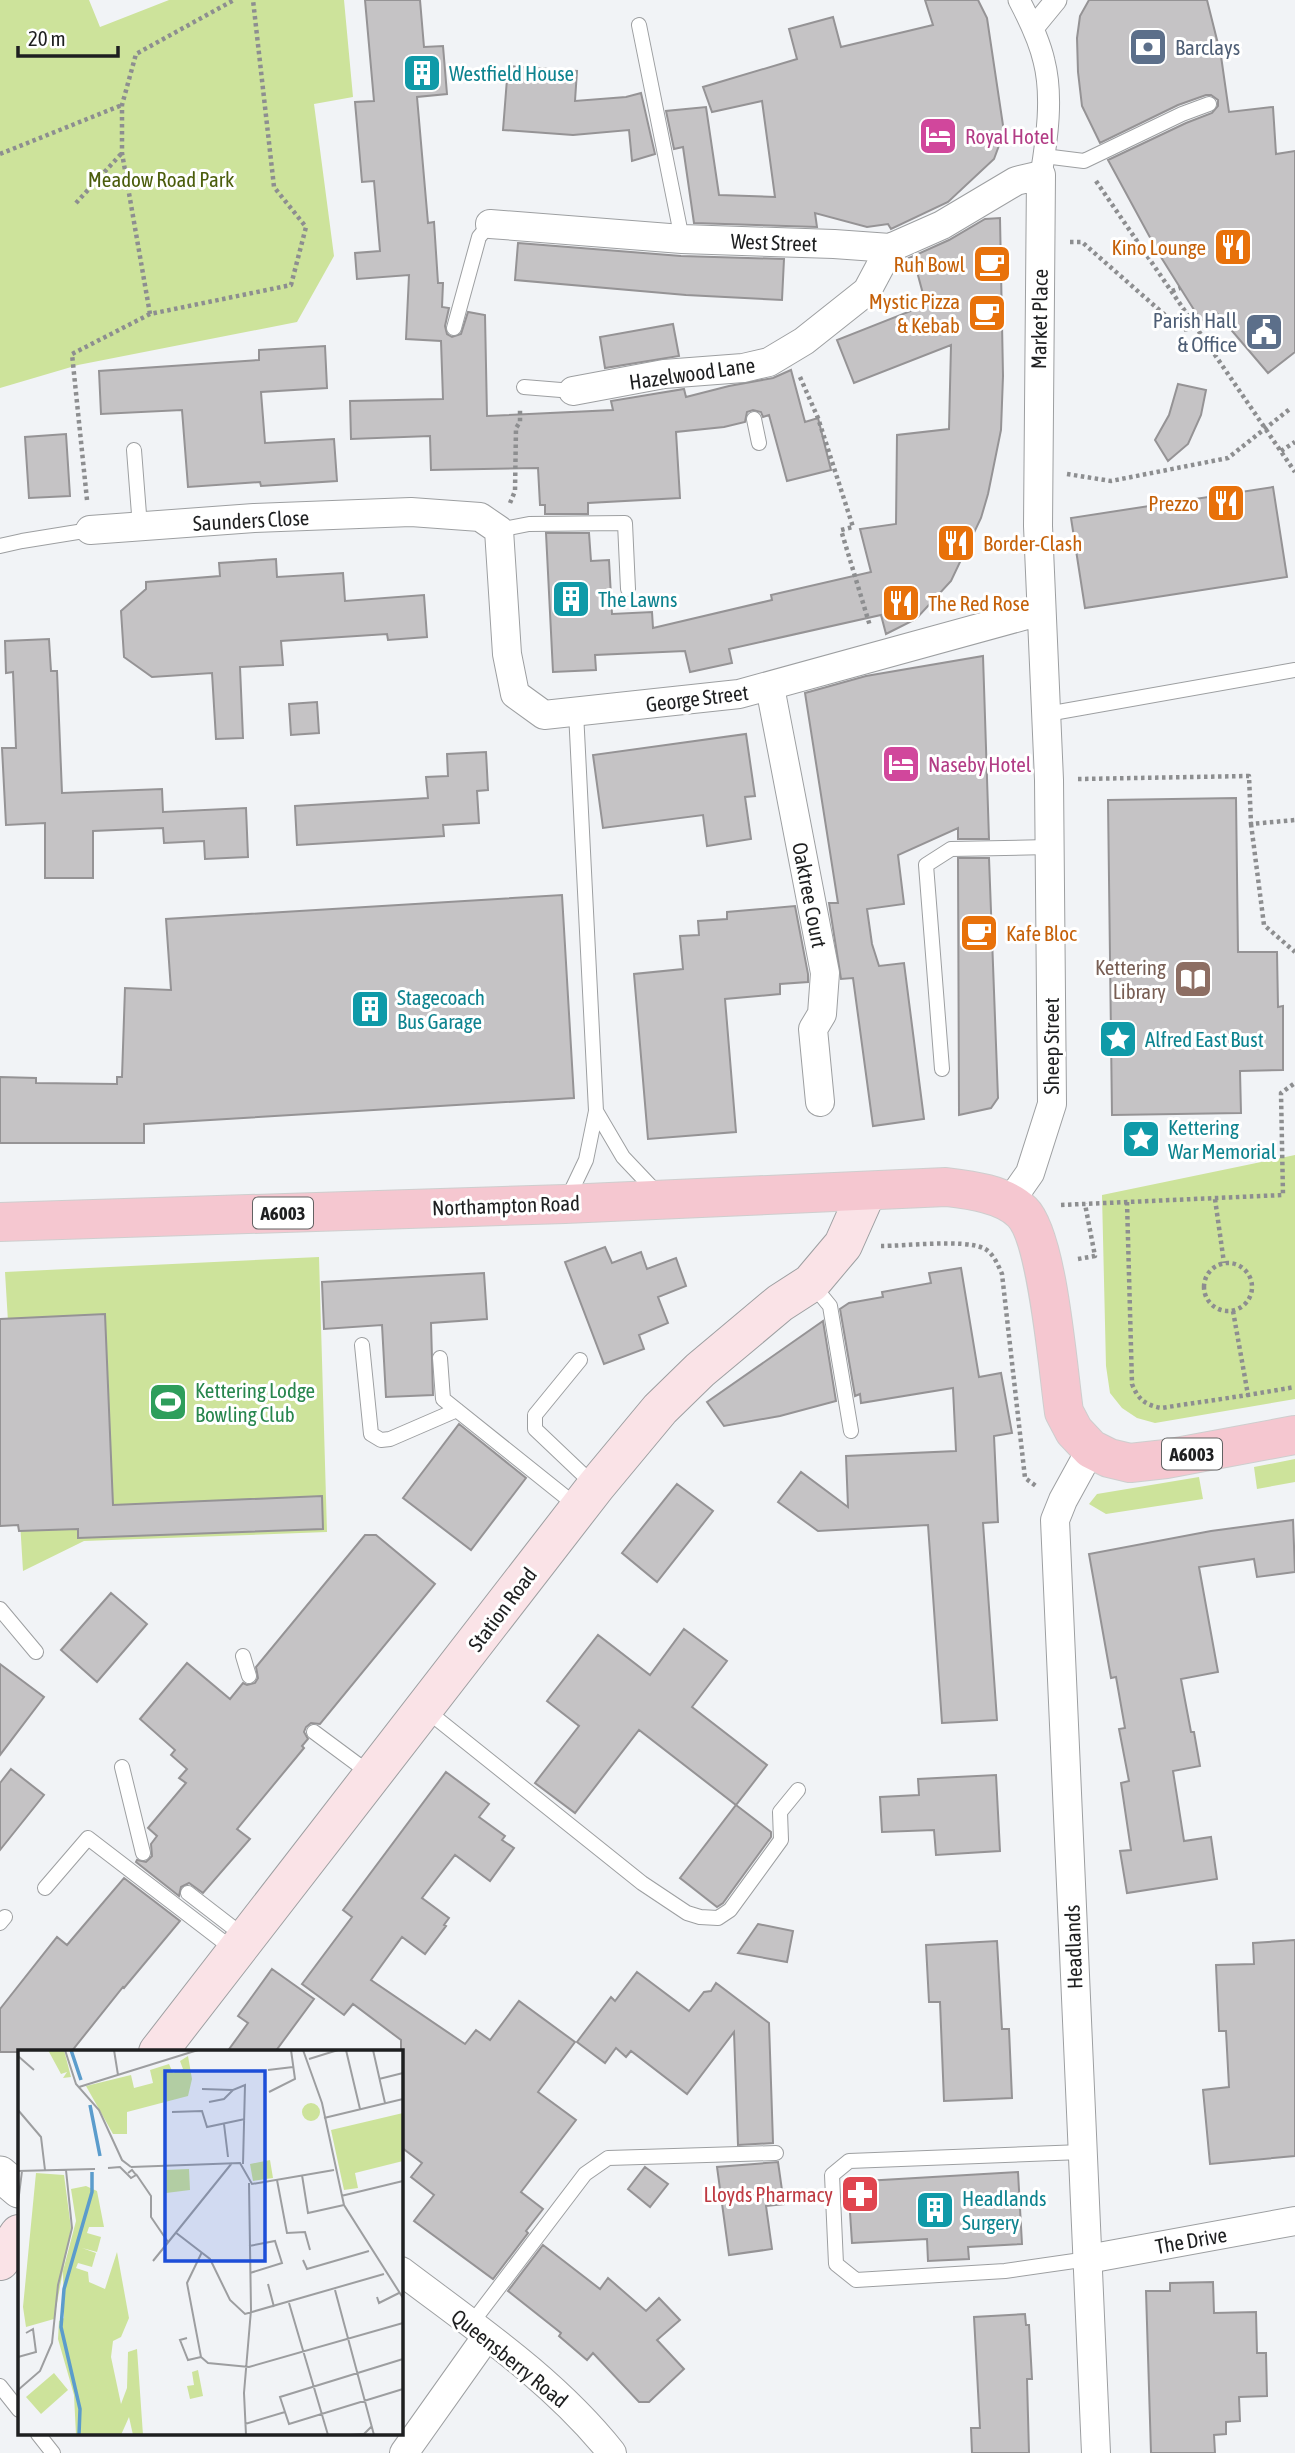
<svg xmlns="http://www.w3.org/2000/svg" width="1295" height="2453" font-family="'Asap Condensed',sans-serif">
<rect width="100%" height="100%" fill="#f1f3f6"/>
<path fill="#cde39b" d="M0,0H89L100,27L169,0H344L353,97L314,104L334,256L297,322L78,365L0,388Z
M1295,1155V1399L1155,1423L1137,1418L1122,1408L1110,1393L1106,1366L1102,1195Z
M319,1257L327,1532L84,1541L23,1571L5,1272Z
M1295,1459V1482L1257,1489L1254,1467Z
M1199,1477L1203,1499L1106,1514L1089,1504L1097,1494Z"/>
<path fill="#c5c3c5" stroke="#959395" stroke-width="2" d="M365,0H420L424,47L443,46L447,94L417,97L428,223L434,222L438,283H443L442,307L449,308L445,326L447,334L452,337L461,334L468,312L485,315L487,416L613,410L611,401L684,389L686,397L729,386L773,378L791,370L805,422L818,418L831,470L787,481L769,415L763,417L761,412L753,410L747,412L745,422L724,427L676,432L680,498L588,503V514H545V505H540L538,468L431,470L430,436L351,439L350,401L443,399L441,341L406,339L409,275L357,279L355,253L380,251L374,181L362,182L355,102L374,101Z
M925,0H978L987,18L1004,132L994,159L948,202L891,229L888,224L867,227L815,213L817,227L694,223L683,147L674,149L666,111L706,107L719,195L775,197L762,101L712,112L703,87L797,59L789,29L833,17L841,47L933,25Z
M1089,0H1207L1221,56L1229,112L1273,107L1276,154L1295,151V352L1268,373L1216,312L1201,321L1159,254L1108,160L1186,123L1212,113L1218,106V100L1211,95H1206L1178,105L1100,143L1082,106L1078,72L1077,38L1080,16Z
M508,66L577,71L575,101L626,97L641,93L655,154L632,161L629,130L573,135L503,130Z
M1000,218L1003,376L1001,430L988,494L981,518L951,581L916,619L886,634L881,615L729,649L732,663L690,672L685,651L595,655L596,670L553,672L546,533H589L591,561L609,560L612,614L652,612L653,628L772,600L771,595L871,572L860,529L896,524L897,435L949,429L951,345L854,383L837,340L926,305L916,268L909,258L949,240L985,219Z
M518,243L681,256L784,259L782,300L686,295L515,280Z
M673,324L679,356L605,368L600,337Z
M325,346L327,388L261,392L265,443L334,439L337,481L261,486L260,482L188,487L182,410L101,414L99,371L259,360V350Z
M1178,384L1206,390L1201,415L1188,444L1168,461L1155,440L1169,415Z
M66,434L70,496L29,498L25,437Z
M1273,487L1287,577L1085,608L1071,518Z
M276,559L277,577L343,573L345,601L424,595L427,637L388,640L387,634L281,641L283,665L240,667L243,738L216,739L212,673L152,677L124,657L121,611L146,589V582L220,576L219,563Z
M49,639L51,671H57L62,793L162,789L163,812L246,808L248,857L205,859L204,841L164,843L163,828L93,831V878H45V823L6,825L2,748H16L13,672L6,673L5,641Z
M983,656L989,839H958V828L898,855L904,904L867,909L872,944L879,966L904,963L924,1119L873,1126L853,978L841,979L829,903H838L805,693L866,676Z
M317,702L319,733L291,735L289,704Z
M746,734L755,796L745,797L751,839L707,846L703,815L603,828L593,755Z
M486,752L488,790L477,791L479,823L443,825L444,836L297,845L295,806L428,798L426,777L448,776L447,754Z
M1236,798L1238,952H1277L1278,1007L1283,1006V1070L1240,1071L1241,1113L1112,1115L1108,800Z
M958,858H989L998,1098L991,1108L959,1115Z
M562,895L574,1098L144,1124V1143H0V1077L36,1078V1083L117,1084V1077H122L125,988L171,990L166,919Z
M795,906L808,974V982L780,984V994L725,999L736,1132L648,1139L634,974L683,969L680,936L699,935L698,921L727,919V912Z
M605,1247L612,1263L641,1252L647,1269L676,1258L686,1286L658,1297L668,1323L639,1335L644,1349L604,1364L565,1262Z
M961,1268L979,1377L1001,1373L1012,1433L994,1436L998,1522L983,1523L997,1720L942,1723L928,1525L818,1531L778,1502L801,1472L848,1507L846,1456L956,1451L953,1388L861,1403L860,1394L855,1396L840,1309L849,1303L883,1297L882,1292L931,1283L929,1273Z
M484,1273L487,1319L431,1323L433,1395L386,1397L382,1325L324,1329L322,1282Z
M105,1314L113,1505L322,1496L323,1529L78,1538V1529L19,1531L18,1525L0,1526V1319Z
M823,1321L836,1401L780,1416L724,1426L707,1402Z
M459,1424L526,1478L471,1550L403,1498Z
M677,1484L713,1511L657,1582L622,1553Z
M1293,1520L1295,1572L1257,1577L1254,1559L1199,1567L1218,1672L1181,1679L1191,1732H1194L1200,1766L1173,1771L1184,1841L1211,1837L1217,1879L1127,1893L1120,1851L1131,1850L1121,1783L1129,1781L1119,1729L1125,1728L1116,1677L1111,1678L1089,1554L1211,1531Z
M365,1535H376L435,1584L320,1724L311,1723L306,1727L304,1732L308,1739L302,1746L304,1748L237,1829L250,1839L203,1893L189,1883L181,1887L179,1896L136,1862L137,1860L146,1862L152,1856L151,1844L157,1836L148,1828L186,1783L179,1778L187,1769L171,1755L175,1750L140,1719L187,1663L230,1699L243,1683L247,1685L255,1683L258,1678L256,1667Z
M111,1593L147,1624L97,1682L61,1650Z
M684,1629L727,1661L692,1707L767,1765L736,1805L639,1730L575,1813L535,1783L579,1726L547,1701L598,1635L650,1675Z
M0,1664L44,1697L0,1755Z
M11,1769L44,1795L0,1850V1783Z
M446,1772L489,1804L479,1817L505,1836L502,1840L514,1848L490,1881L455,1855L422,1898L449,1918L444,1925L446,1926L425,1954L402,1937L371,1980L465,2044L476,2030L490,2040L519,2001L575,2042L538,2092L576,2120L521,2192L543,2209L526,2231L528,2233L493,2279L414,2221L434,2195L411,2177L422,2163L401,2147V2040L353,2004L344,2015L302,1984L352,1917L343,1910Z
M996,1775L1000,1851L936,1855L934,1830L882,1832L880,1797L919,1795L918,1779Z
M736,1805L771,1832V1837L723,1903L717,1907L680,1878Z
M124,1878L180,1921L124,1988L123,1987L71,2052H0V2009L57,1937L67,1945Z
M758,1924L793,1931L787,1962L738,1953Z
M1295,1940V2156L1210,2164L1203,2090L1229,2087L1226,2031H1219L1216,1965L1254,1964L1253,1943Z
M997,1941L1002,2029H1009L1012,2098L944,2101L940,2002H929L926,1945Z
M272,1969L314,1999L275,2052H227L248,2023L238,2016Z
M637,1972L689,2011L704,1992L711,1991L716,1983L769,2023L773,2143L738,2145L734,2032L687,2094L631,2051L626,2057L616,2048L605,2063L577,2042L611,1997L615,2001Z
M778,2162L784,2204L766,2206L772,2249L729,2255L717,2167Z
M645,2167L668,2184L650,2207L628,2189Z
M1018,2172L1022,2244L968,2247L969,2259L928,2261L927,2239L852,2243L848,2182Z
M543,2245L600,2289L608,2278L646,2311L659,2298L680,2320L657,2340L684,2369L649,2402H639L593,2353L587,2360L559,2336L561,2333L508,2291Z
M1213,2282L1214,2313L1256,2312L1257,2353H1266L1267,2396L1239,2397L1240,2421L1226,2422V2434L1214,2435L1215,2453H1151L1146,2291H1170V2283Z
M1025,2314L1026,2325H1029L1032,2379H1027L1029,2453H972L971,2428H980L974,2317Z"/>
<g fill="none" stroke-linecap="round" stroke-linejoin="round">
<defs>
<path id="service" d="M639,25L682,239
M1044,156L1084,161L1182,114L1209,104
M454,328L479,237L490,224
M524,387L573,391
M754,419L759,443
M134,450L140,527
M499,530L529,524L625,523L628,589
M0,546L22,541L90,530
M1047,714L1295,670
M942,1069L926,865L951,849L1049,847
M596,1111L623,1157L658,1194
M566,1202L586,1160L596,1111L576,712
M812,1284L830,1306L851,1431
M362,1345L371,1434L381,1440L390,1439L457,1410
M440,1358L443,1399L578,1507
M580,1360L535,1415V1429L595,1486
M0,1609L36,1652
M243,1656L249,1676
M426,1710L642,1883L687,1913L700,1917L718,1918L730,1910L781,1840L780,1812L798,1790
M314,1732L372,1775
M122,1767L143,1853
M45,1888L88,1838L234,1950
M188,1893L245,1937
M0,1923L5,1917
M1082,2152L849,2161L832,2175L836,2264L856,2280L1005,2271L1088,2259
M471,2324L585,2174L608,2158L776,2153
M0,2386L19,2410
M38,2434L53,2453"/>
<path id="pedestrian" d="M1019,0C1029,19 1039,39 1044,61C1053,96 1047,139 1041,175
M1033,28L1056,0"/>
<path id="minor" d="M490,224L682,239L834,244L890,248L942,225L1016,181L1041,175L1038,526L1049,780L1052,1104L1030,1173L1009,1203
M573,391L664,374L743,368L769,362L804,341L867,291L890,248
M90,530L254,518L411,512L480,517L499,530L507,654L515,694L544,715L739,694L1041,611
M770,687L825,973L822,1014L813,1029L820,1102
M1091,1449L1063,1500L1055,1520L1096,2453
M1088,2259L1295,2221
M401,2271C475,2327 554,2380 612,2453
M404,2453L487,2336"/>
<path id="tertiary" d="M0,2174L19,2190"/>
<path id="secondary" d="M158,2052L596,1486L660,1409L700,1370L780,1303L811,1283L843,1245L867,1191
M0,2261L19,2234"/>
<path id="primary" d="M0,1222L565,1204L946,1187C971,1190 1004,1194 1022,1212C1048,1237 1058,1371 1064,1412L1074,1431L1091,1449L1109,1458L1130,1463L1166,1459L1295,1435"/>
</defs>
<use href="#service" stroke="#9d9fa1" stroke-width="16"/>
<use href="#pedestrian" stroke="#9d9fa1" stroke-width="23"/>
<use href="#minor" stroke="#9d9fa1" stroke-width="30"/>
<use href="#tertiary" stroke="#9d9fa1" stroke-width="37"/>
<use href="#secondary" stroke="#9d9fa1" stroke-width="40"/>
<use href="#primary" stroke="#cecece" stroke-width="40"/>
<path stroke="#8d8e90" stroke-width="4.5" stroke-dasharray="3.5 3.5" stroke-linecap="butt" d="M0,154L122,105
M1096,181L1295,472
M76,203L121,154
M1070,242H1082L1182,330L1197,327
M1172,291L1180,288
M150,314L122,153V105L136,54L234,0
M800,377L818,418L853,527L841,530L870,626
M1281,451L1295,442
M1067,474L1111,481L1228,458L1291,408
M87,500L72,354L150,314L291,285L306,227L274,187L253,0
M510,503L515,491L516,428L520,422V409
M1078,779L1249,776L1251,824L1295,820
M1251,824L1264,925L1295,952
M1215,1199L1224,1263
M1127,1202L1132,1384C1138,1399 1145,1405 1161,1408L1248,1395
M1061,1205L1283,1195L1281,1093L1295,1083
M881,1246C905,1246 963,1239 983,1248C993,1252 998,1265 1002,1274L1025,1478L1036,1486
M1078,1259L1095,1256L1085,1204
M1204 1287a24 24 0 1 1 48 0a24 24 0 1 1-48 0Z
M1233,1311L1248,1395L1295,1387"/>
<use href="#service" stroke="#fff" stroke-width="14"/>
<use href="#pedestrian" stroke="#fff" stroke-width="21"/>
<use href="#minor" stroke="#fff" stroke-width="28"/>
<use href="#tertiary" stroke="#fff" stroke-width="35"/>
<use href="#secondary" stroke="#fae3e7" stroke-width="38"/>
<use href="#primary" stroke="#f5c7d0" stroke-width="38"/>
</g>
<defs>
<symbol id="bank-square" viewBox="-11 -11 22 22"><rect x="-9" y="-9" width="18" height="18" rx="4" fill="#5c6f8a" stroke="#fff"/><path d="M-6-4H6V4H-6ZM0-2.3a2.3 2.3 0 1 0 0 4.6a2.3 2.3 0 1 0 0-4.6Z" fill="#fff"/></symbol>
<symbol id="building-square" viewBox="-11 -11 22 22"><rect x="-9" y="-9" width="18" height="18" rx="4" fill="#0f9aa8" stroke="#fff"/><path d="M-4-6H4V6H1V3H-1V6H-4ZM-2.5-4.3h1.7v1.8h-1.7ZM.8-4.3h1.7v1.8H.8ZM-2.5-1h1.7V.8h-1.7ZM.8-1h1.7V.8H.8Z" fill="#fff"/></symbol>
<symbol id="hotel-square" viewBox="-11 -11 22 22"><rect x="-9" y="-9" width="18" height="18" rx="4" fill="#d1479c" stroke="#fff"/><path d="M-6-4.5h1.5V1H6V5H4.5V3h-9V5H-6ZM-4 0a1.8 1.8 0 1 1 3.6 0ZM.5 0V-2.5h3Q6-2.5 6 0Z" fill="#fff"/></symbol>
<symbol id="restaurant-square" viewBox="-11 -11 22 22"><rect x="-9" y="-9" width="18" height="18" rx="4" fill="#e8710a" stroke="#fff"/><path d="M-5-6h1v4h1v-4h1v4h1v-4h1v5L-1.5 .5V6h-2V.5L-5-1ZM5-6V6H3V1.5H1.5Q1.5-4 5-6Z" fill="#fff"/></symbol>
<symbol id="cafe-square" viewBox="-11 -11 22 22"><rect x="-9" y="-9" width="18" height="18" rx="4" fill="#e8710a" stroke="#fff"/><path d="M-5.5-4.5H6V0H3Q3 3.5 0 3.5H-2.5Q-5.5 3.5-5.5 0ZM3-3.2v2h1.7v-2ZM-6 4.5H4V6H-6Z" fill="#fff"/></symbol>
<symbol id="civic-square" viewBox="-11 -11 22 22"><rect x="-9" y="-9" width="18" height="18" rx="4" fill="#5c6f8a" stroke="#fff"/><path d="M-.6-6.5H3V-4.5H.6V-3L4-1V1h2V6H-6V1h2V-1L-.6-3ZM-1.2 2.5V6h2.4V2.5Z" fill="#fff"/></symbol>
<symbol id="library-square" viewBox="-11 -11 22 22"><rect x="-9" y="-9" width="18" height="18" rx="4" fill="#8d6e63" stroke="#fff"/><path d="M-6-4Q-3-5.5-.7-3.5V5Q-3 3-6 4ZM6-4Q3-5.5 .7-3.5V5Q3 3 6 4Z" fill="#fff"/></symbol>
<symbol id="sight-square" viewBox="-11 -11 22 22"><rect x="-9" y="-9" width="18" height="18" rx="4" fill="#0f9aa8" stroke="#fff"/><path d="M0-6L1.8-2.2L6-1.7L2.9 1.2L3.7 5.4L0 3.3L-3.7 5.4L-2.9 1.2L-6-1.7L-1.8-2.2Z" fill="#fff"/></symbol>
<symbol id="stadium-square" viewBox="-11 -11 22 22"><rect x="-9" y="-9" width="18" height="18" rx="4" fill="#2e9e5b" stroke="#fff"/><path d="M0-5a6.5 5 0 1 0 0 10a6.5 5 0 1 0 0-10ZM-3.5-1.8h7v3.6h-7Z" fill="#fff"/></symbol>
<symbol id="pharmacy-square" viewBox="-11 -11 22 22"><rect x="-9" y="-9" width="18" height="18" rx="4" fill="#e0444e" stroke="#fff"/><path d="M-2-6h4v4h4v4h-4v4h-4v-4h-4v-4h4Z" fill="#fff"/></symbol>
</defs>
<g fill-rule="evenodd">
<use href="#bank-square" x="1126" y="25" width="44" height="44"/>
<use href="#building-square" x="400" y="51" width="44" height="44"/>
<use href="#hotel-square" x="916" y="114" width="44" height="44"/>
<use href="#restaurant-square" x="1211" y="225" width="44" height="44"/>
<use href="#cafe-square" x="970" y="242" width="44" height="44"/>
<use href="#cafe-square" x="965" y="291" width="44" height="44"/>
<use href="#civic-square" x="1242" y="310" width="44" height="44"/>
<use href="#restaurant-square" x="1204" y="481" width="44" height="44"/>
<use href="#restaurant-square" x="934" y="521" width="44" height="44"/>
<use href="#building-square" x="549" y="577" width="44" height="44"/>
<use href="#restaurant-square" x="879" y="581" width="44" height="44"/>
<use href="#hotel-square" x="879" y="742" width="44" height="44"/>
<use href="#cafe-square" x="957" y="911" width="44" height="44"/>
<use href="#library-square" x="1171" y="957" width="44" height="44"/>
<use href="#building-square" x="348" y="987" width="44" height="44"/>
<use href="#sight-square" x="1096" y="1017" width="44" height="44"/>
<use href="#sight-square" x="1119" y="1117" width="44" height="44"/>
<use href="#stadium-square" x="146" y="1380" width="44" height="44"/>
<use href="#pharmacy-square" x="838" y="2172" width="44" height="44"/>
<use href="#building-square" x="913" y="2188" width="44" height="44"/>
</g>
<g text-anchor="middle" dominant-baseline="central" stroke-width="6" stroke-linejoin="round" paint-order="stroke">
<g fill="#fff" stroke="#626263" stroke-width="2">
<rect x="253" y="1197.5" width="60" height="31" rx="5"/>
<rect x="1162" y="1438.5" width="60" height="31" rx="5"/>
</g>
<g font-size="19" font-weight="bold" fill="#1e1f20">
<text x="283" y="1213">A6003</text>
<text x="1192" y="1454">A6003</text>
</g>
<g font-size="21" fill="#4e5e75" stroke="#fff" text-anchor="start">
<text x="1175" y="47">Barclays</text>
<text x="1237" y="320" text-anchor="end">Parish Hall<tspan x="1237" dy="24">&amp; Office</tspan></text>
</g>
<g font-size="21" fill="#0d838f" stroke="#fff" text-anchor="start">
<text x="449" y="73">Westfield House</text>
<text x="598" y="599">The Lawns</text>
<text x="397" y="997">Stagecoach<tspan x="397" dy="24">Bus Garage</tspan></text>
<text x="1145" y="1039">Alfred East Bust</text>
<text x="1168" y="1127">Kettering<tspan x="1168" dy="24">War Memorial</tspan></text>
<text x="962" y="2198">Headlands<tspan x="962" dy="24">Surgery</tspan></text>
</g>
<g font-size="21" fill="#b23c85" stroke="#fff" text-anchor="start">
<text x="965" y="136">Royal Hotel</text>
<text x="928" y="764">Naseby Hotel</text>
</g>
<g font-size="21" fill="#4b5d0c" stroke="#fff">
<text x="161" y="179">Meadow Road Park</text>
</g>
<g font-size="21" fill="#1e1f20" stroke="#fff">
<text transform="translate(774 242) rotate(2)">West Street</text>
<text transform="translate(1039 319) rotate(-89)">Market Place</text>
<text transform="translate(692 373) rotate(-8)">Hazelwood Lane</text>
<text transform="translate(251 520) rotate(-3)">Saunders Close</text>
<text transform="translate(697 698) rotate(-7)">George Street</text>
<text transform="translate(810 895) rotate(79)">Oaktree Court</text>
<text transform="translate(1051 1046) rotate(-90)">Sheep Street</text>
<text transform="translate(506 1205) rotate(-2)">Northampton Road</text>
<text transform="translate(502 1609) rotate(-53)">Station Road</text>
<text transform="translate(1073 1947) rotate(-92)">Headlands</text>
<text transform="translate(1191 2240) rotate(-10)">The Drive</text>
<text transform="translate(510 2358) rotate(39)">Queensberry Road</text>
</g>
<g font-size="21" fill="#c56008" stroke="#fff" text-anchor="end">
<text x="1206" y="247">Kino Lounge</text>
<text x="965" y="264">Ruh Bowl</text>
<text x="960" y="301">Mystic Pizza<tspan x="960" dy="24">&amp; Kebab</tspan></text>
<text x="1199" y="503">Prezzo</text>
<text x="983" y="543" text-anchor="start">Border-Clash</text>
<text x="928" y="603" text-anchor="start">The Red Rose</text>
<text x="1006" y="933" text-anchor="start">Kafe Bloc</text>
</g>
<g font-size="21" fill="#785e54" stroke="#fff" text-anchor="end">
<text x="1166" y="967">Kettering<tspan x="1166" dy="24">Library</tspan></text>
</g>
<g font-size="21" fill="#27864d" stroke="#fff" text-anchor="start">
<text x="195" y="1390">Kettering Lodge<tspan x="195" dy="24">Bowling Club</tspan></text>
</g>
<g font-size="21" fill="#be3a42" stroke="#fff" text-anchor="end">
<text x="833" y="2194">Lloyds Pharmacy</text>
</g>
</g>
<g transform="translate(18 2050)">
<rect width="385" height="385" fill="#f1f3f6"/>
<path d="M30,0H46L53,27L45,28L49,22L43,24ZM170,6L174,29L170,46L109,62V84H95L68,36L113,25L116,38L135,33L132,20L151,14L155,23L165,19L162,11ZM284 62a9 9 0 1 1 18 0a9 9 0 1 1-18 0ZM385,63V111L337,123L340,138L326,140L313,80ZM252,110L255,128L235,131L232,114ZM171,119L172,140L148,143L147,120ZM18,123L46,125L53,178L36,269L8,277L5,257ZM68,136L79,141L86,177H71L69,183L83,187L79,202L64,198L78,203L74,217L60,213L58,218L70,222L71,232L87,239L99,202L111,268L103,287L95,291L93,307L103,354L109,338L110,302L119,299L125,385H115L111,367L103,385H58L56,345L40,289L41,271L46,268L45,221L58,171L53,139ZM180,320L185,346L172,349L169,336L176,335L174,322ZM36,323L50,340L23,364L8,347Z" fill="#cde39b"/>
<path fill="none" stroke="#5b9ccc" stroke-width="3.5" d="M53,0L63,30M72,55L82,106M61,385L62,359L43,277L46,239L74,142V122"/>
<path fill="none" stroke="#9d9ea0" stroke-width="2" d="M47,0L58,34L81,60L104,110L113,117M96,0L100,25M285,0L304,53L326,155L385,248M328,0L342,59M355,0L367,53M0,6L16,20M291,9L320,0M250,20L275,17M361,29L385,23M61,37L180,0M184,39L215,40L227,35L225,114M251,42L277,29L273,0M191,52L206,49L215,40M0,60L23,87L27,120M154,62L184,61L189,77L227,69M306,68L385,49M206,74L210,107M113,117L222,113L234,134L316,120M90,118L102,117L113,128L118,125L114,120L110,123M0,121L77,119M118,124L133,146V167L150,192M284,125L290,163L326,155M259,130L269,183L287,182L292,200M323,146L385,131M0,153L4,121M157,182L192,209L212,250L227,264L366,224M231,196L257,191L264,213L232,223M184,202L169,233L183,307L190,313L231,317L385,273M285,210L289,219L351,201M135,211L214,113M250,234L256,257M317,240L356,385M359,247L361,253L381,243M271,253L310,385M169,288L162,290L170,310L183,307M0,307L18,302L15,279L8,283M385,309L262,347L271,374L385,339M0,340L22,321L34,293L40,235L54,178L48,120M227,374L267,362M228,385L226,343L233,260L231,133M332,385L346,384L354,376"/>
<path fill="#1d4ed8" fill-opacity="0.15" stroke="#1d4ed8" stroke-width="3.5" d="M147,21H247V211H147Z"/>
<rect width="385" height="385" fill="none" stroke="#1e1f20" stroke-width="3.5"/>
</g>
<path d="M18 46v10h100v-10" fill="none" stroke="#1e1f20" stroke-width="3.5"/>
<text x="28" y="46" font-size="21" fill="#1e1f20" stroke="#ffffff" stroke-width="5" paint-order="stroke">20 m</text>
</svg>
